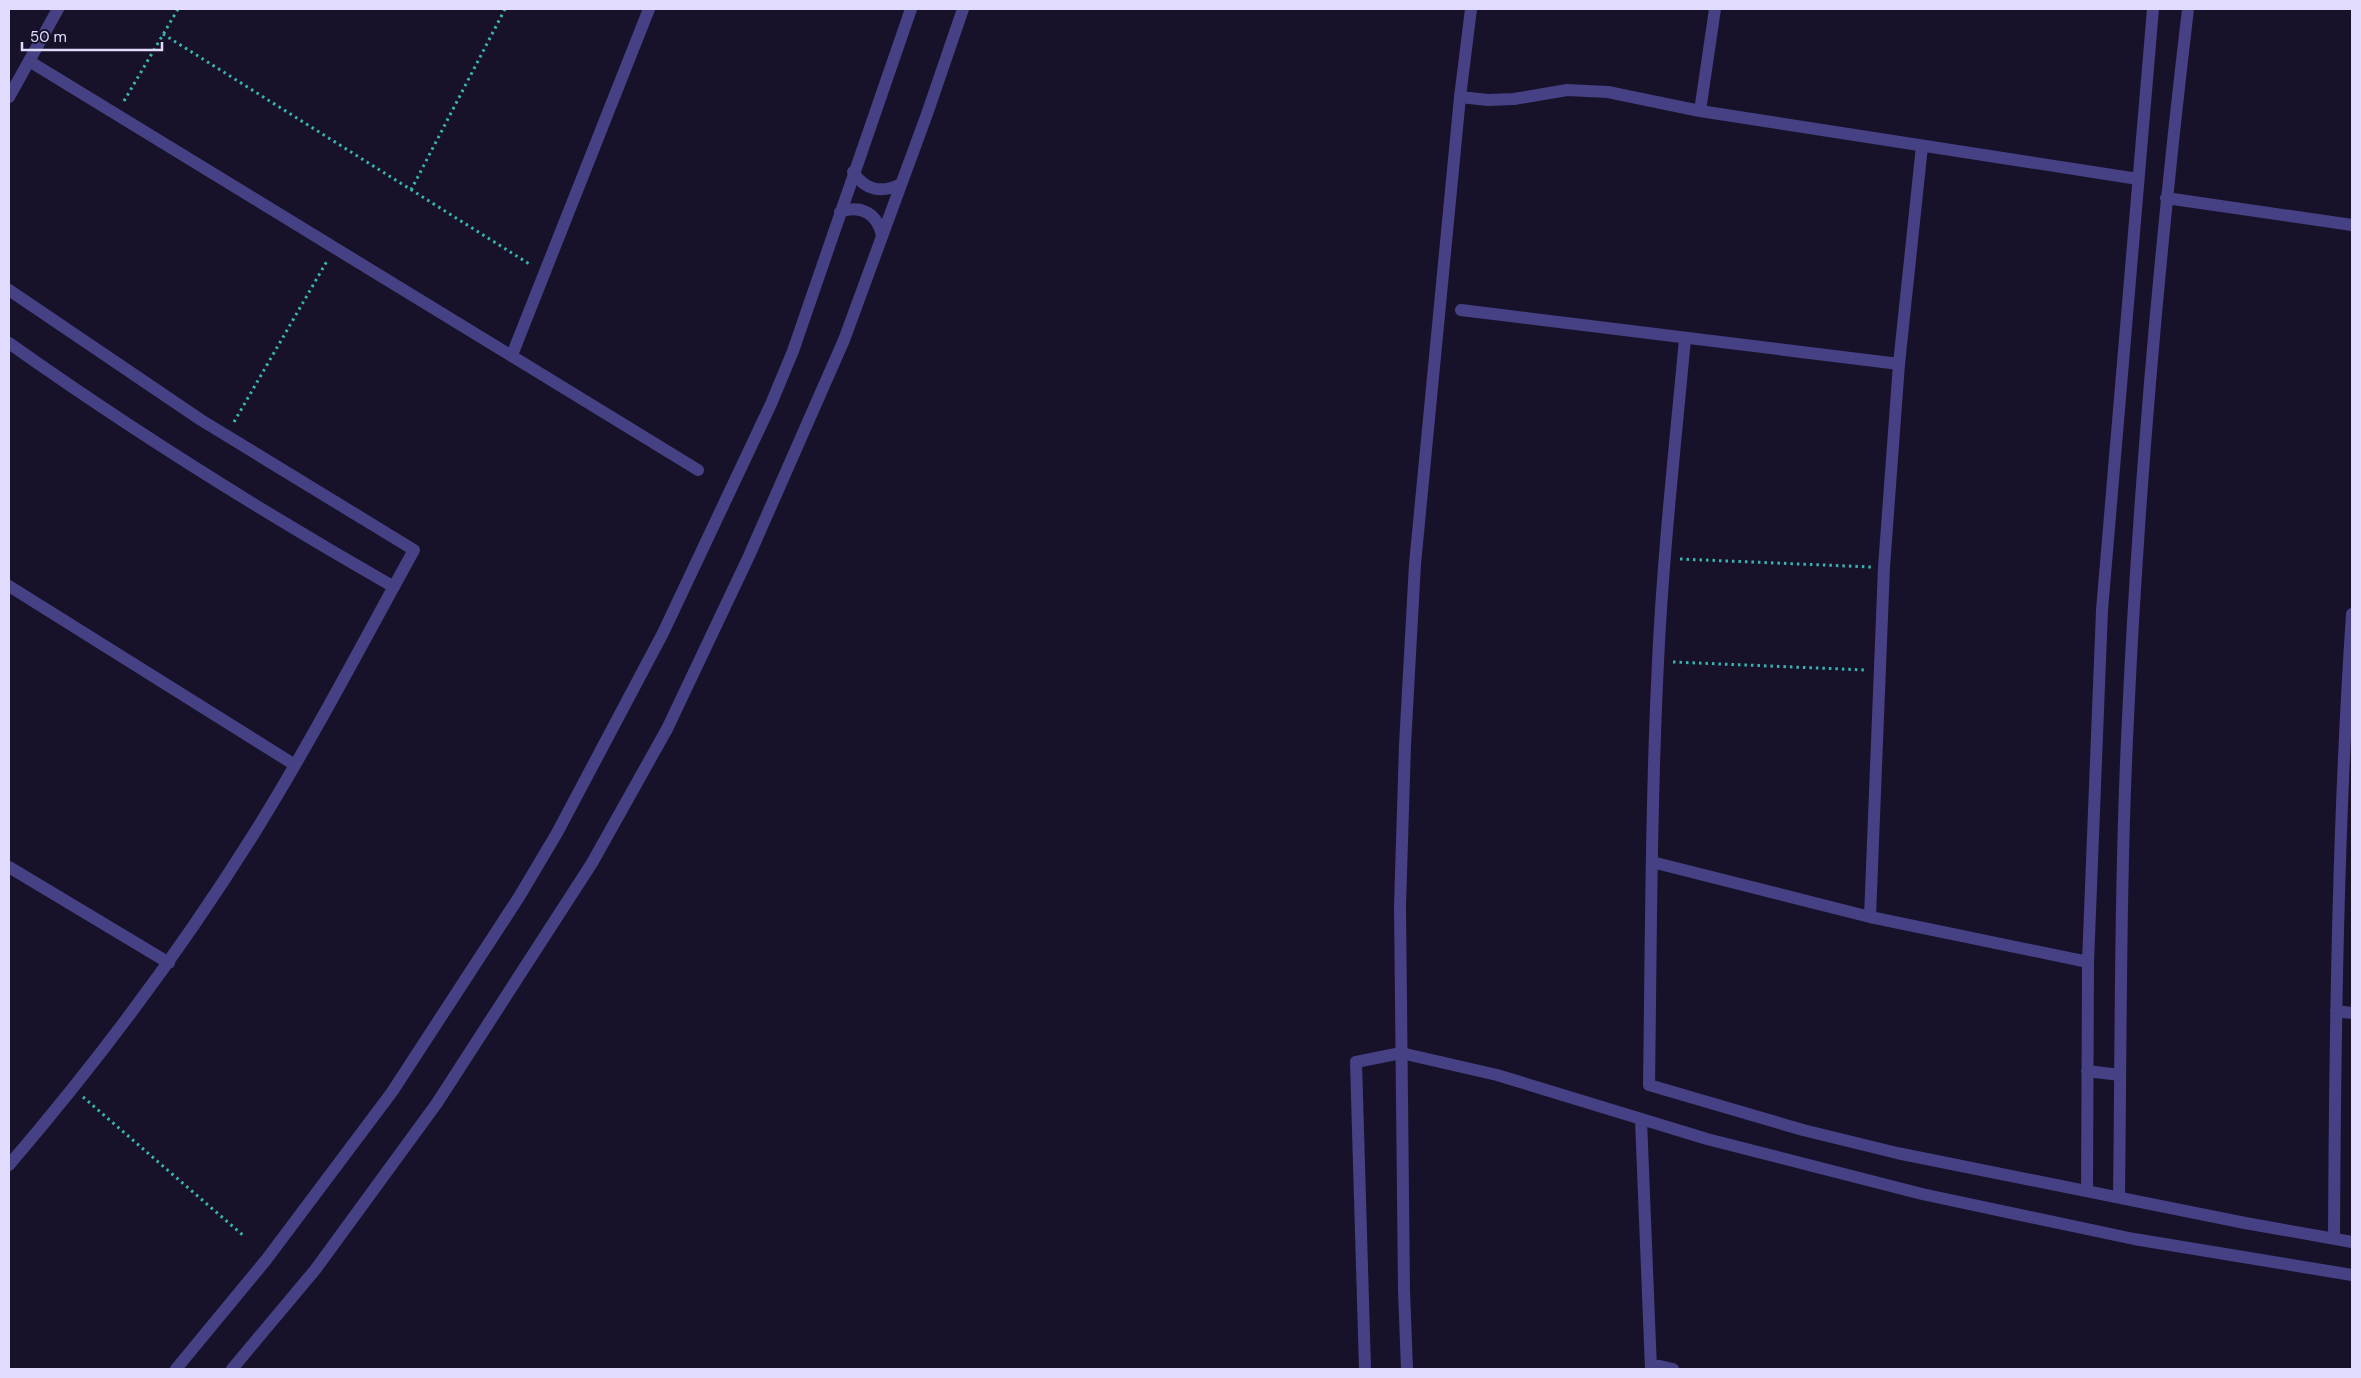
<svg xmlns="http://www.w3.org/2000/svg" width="2361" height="1378" font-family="'DM Sans',sans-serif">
<rect width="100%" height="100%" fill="#171229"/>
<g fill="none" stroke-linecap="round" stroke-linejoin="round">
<path stroke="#39b4b1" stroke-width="3" stroke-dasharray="2.5 4" stroke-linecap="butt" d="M163,34L531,265
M124,101L178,9
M411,190L505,9
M234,422L327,261
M1680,559L1871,567
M1673,662L1865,670
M83,1097L245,1237"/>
<path stroke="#464084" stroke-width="12" d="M29,61L698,470
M9,97L58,9
M1460,97L1488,100L1514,99L1567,90L1608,92L1700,111L2138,179
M1700,111L1715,9
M2166,198L2352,225
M9,290L201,420L414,550C362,644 312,740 255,832C182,949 99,1060 9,1165
M1461,310L1899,364
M1685,339C1675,447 1663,554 1658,662C1651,803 1651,944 1649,1085L1803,1130L1897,1153L2245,1223L2352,1242
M9,343C133,431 261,511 394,587
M512,355L649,9
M9,586L295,765
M1652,862L1870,917L2088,962
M9,867L169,963
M1870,917L1884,567L1899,364L1922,146
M2336,1011L2352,1013
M1401,1053L1497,1075L1707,1139L1922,1194L2134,1239L2352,1275
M2087,1071L2120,1075
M1641,1120L1651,1369
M2087,1189L2088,962L2102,610L2153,9
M2119,1196C2121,1037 2120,877 2128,718C2139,481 2160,245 2188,9
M2334,1239C2335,1030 2338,822 2352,614
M1651,1364L1673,1369"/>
<path stroke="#464084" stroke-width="12" d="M853,172C865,190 881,194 901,184
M840,212C861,204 878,214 882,236
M176,1369L266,1260L392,1092L519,897L557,833L663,633L771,404L793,351L911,9
M232,1369L315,1270L437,1103L592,863L667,729L749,556L844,340L927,114L963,9
M1365,1369L1356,1062L1401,1053
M1407,1369L1404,1291L1400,906L1405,745L1415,564L1460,97L1471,9"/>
</g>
<rect width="2361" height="1378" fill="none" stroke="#e1dcfd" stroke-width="20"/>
<path d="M22 42v8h140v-8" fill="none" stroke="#e1dcfd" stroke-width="2.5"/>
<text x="30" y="42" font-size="15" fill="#e1dcfd" stroke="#171229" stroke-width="4" paint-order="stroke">50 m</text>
</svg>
